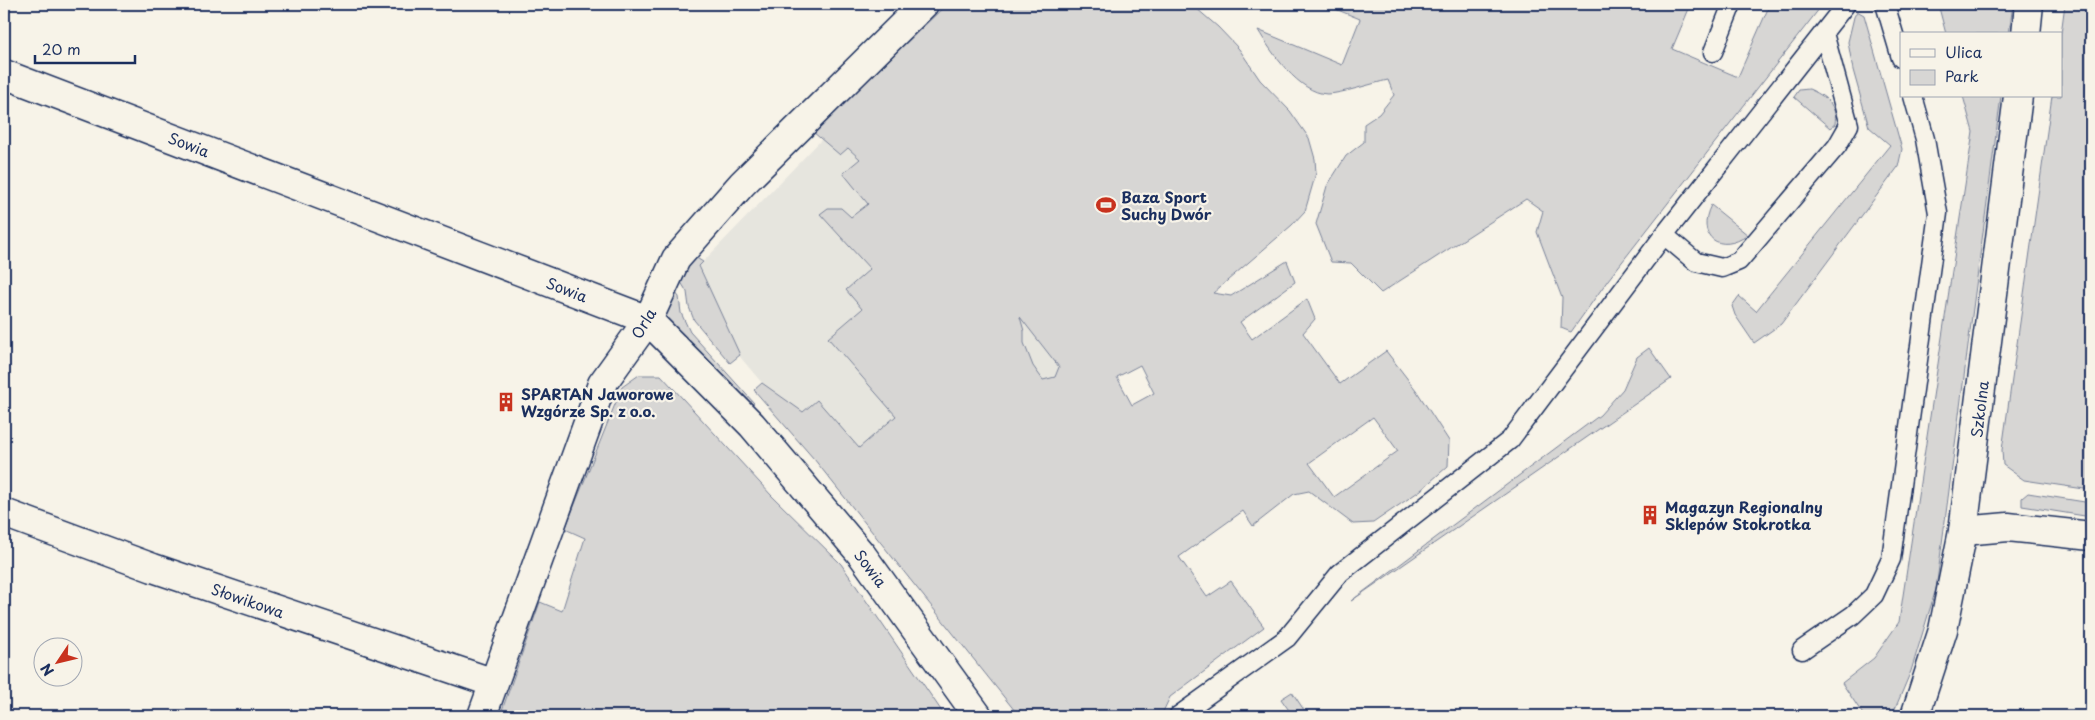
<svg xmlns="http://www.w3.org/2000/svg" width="2095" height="720" font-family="'Playpen Sans',sans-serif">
<rect width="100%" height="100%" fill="#f7f3e8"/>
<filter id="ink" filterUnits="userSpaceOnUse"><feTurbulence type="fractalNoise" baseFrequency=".02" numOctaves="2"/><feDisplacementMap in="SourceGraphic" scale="10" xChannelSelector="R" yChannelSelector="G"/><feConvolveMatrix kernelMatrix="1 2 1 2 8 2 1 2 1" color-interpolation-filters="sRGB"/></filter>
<g filter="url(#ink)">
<path fill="#e6e5de" d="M856,104L1084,399L870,512L736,352L699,266Z"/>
<path fill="#d7d6d4" stroke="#798299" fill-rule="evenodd" d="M947,4H1194L1196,8L1218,27L1239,49L1260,80L1290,111L1309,138L1315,159L1316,173L1305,211L1292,225L1213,293L1231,296L1287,261L1295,282L1240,322L1252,339L1307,299L1315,319L1303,333L1340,384L1386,351L1416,390L1449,441L1448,466L1421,490L1373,523L1353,524L1309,491L1294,494L1253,526L1243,511L1179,557L1207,597L1231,581L1264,627L1170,697L1161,716H1019L814,459L754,390L762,383L803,412L817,400L859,448L896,416L828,338L862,309L846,290L870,269L820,214L828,208H841L851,217L868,204L843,173L860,159L848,148L840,155L813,132ZM1020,317L1059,367L1055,377L1043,380L1033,366L1024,343V331ZM1140,365L1154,393L1132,405L1117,377ZM1373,417L1398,451L1334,497L1309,463Z
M1323,4H1691L1672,49L1738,77L1770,4H1823L1608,280L1571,332L1561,328L1562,298L1537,232L1543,211L1526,199L1381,293L1351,263L1331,262L1316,224L1327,186L1346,156L1364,142V124L1379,114L1394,95L1388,80C1373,83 1341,94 1327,94C1299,93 1271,52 1258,30L1342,65L1360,19Z
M1938,4H2013L2009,34H1946Z
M2065,4H2091V490L2024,480L2003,465L2002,450L2052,96H2061V34Z
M1857,11L1864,15L1902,149L1898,167L1781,324L1754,343L1735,315L1732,306L1739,296L1756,311L1890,145L1869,127L1853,70L1848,42L1854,17Z
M1809,89C1825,96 1838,105 1835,124L1830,128L1794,97L1799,90Z
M1963,96H2001L1936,589L1911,671L1892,716H1864L1842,683L1874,658L1899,622L1973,132Z
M1711,205L1748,235C1720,255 1695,237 1711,205Z
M695,257L703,262L699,266L740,355L730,363L694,320L689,307L687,292L679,279Z
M673,289L679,297L681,313L690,332L754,403L750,406C729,387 674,343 666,318C663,307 669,298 673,289Z
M1649,348L1671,379L1351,601L1600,415L1623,389L1637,357Z
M639,375H661L771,495L841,564L945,716H500L540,602L562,611L585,538L565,529L622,387Z
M2028,493L2091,503V517L2022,506V498Z
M1292,692L1308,716H1293L1281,699Z"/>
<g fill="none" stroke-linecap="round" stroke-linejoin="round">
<defs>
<path id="lane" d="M1885,4L1901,58
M1713,52L1732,4
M1664,235L1696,262L1722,268L1739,261L1837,146L1849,125L1824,33
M1802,650L1853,615L1874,595L1891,559L1938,213L1925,139L1913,96
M1178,716L1287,638L1340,573L1510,440L1664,235L1846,4"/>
<path id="street" d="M4,74L648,320L752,425L862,555L978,716
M4,513L153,568L494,683
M1963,531L2008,527L2091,536
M482,716L602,384L648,320L676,259L742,184L924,4"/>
<path id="secondary" d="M2026,34L2029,4
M1915,716L1943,630L1963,531L2018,96"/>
</defs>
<use href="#lane" stroke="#1b2f5e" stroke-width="21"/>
<use href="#street" stroke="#1b2f5e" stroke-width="31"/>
<use href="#secondary" stroke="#1b2f5e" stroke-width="31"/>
<use href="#lane" stroke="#f7f3e8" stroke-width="18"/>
<use href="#street" stroke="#f7f3e8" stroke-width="28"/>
<use href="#secondary" stroke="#f7f3e8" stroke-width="28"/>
</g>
</g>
<defs>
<symbol id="stadium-bare" viewBox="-9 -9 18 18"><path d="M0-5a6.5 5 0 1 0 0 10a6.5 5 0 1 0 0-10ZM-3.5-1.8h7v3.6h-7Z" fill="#c8321e" stroke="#f7f3e8" stroke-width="2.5" paint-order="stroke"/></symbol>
<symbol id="building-bare" viewBox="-9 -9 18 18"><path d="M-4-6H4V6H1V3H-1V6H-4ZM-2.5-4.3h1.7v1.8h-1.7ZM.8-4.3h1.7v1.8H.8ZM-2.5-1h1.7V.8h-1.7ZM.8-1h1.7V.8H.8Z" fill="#c8321e" stroke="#f7f3e8" stroke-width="2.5" paint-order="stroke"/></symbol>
</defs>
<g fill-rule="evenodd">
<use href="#stadium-bare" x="1092" y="191" width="28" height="28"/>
<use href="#building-bare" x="492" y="388" width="28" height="28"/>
<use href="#building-bare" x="1636" y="501" width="28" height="28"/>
</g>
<g text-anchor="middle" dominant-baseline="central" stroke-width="4.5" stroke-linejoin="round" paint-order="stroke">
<g font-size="15" fill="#1b2f5e" stroke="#f7f3e8">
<text transform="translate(189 144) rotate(21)">Sowia</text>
<text transform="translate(567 289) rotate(21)">Sowia</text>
<text transform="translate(643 323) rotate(-59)">Orla</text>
<text transform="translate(1979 409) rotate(-83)">Szkolna</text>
<text transform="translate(871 568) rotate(53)">Sowia</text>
<text transform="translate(248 600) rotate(19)">Słowikowa</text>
</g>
<g font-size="15" font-weight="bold" fill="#1b2f5e" stroke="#f7f3e8" text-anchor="start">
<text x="1121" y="196">Baza Sport<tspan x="1121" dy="17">Suchy Dwór</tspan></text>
<text x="521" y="393">SPARTAN Jaworowe<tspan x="521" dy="17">Wzgórze Sp. z o.o.</tspan></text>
<text x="1665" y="506">Magazyn Regionalny<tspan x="1665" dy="17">Sklepów Stokrotka</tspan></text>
</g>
</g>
<rect width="2095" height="720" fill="none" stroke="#f7f3e8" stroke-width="20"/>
<rect x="10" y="10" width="2075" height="700" fill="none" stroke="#1b2f5e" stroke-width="2" filter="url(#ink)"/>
<rect x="1900" y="32" width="162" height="65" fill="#f7f3e8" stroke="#9fa5b1"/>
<rect x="1910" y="49" width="25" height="8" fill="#f7f3e8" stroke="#9fa5b1"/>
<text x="1945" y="58" font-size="15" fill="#1b2f5e">Ulica</text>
<rect x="1910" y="70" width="25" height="15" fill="#d7d6d4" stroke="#9fa5b1"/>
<text x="1945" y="82" font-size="15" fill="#1b2f5e">Park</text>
<g transform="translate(58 662) rotate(235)"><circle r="24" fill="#f7f3e8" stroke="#9fa5b1"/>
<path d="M0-4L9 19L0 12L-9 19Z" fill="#c8321e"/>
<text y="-8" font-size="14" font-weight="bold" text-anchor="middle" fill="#1b2f5e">N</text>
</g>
<path d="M35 55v8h100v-8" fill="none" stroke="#1b2f5e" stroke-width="2.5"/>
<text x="42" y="55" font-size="15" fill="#1b2f5e" stroke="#f7f3e8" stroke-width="4" paint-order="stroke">20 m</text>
</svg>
